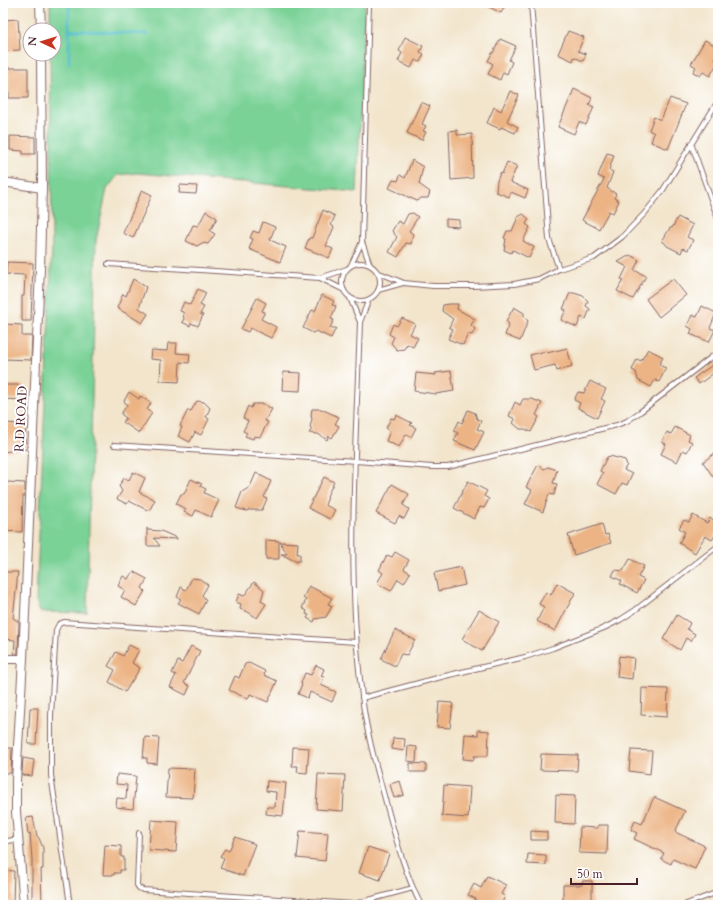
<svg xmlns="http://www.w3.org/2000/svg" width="721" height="908" font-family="Cardo,serif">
<rect width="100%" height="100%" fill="#fff"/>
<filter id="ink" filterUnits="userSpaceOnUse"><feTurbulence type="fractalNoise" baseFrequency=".025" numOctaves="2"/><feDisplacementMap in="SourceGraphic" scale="8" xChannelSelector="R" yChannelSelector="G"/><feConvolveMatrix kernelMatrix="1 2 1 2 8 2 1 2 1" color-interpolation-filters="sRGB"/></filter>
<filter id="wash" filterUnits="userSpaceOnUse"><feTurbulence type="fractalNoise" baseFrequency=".012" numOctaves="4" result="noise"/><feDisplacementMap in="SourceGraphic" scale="16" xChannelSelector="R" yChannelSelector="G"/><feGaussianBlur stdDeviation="0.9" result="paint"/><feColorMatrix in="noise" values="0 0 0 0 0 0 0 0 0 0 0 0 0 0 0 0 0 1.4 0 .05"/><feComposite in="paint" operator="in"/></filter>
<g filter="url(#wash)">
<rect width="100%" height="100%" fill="#f2e5cc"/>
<path fill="#7ad297" stroke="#627861" d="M50,3H365L357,192L137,173L118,175L107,189L96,240L95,274L87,613L40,612L36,601L52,246L50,54H54V30H50Z"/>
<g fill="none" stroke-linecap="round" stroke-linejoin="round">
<path stroke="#54bed0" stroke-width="2.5" d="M69,3V63
M69,30L147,34"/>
</g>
<g id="blocks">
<path fill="#ecb484" d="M481,3H507L501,13Z
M18,19L20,50L3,51V20Z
M568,31L584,37L578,51L586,54L583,61L574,57L573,61L558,54Z
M405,37L423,46L420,52L424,54L420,62L415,60L411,68L398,61L402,53L399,51Z
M500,39L516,46L509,60L512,62L507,74L503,72L500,80L488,74L493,64L488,61L492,53H493Z
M705,40L718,47V53L715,59L718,62L710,76L703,72L700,76L693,72L696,67L691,64Z
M8,68H28V98H9Z
M574,89L592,98L589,105L594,107L586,125L579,122L574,134L558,127Z
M510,91L519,95L507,121L518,127L515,133L501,127L500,129L487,123L494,107L501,111Z
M670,98L686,104L668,149L651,142L654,133L649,130L654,117L661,120Z
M421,102L430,106L422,124L426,126L423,131L426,132L422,140L407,133Z
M457,130V135L472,134L473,178L451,180L449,131Z
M10,136L35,137V154H23V151L10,150Z
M607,153L614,155L609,170L613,172L607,188L616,194L614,198L619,201L613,213L609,211L599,229L582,220L604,179L598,176Z
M412,160L423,167L419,184L430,192L428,198H421L417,201L389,188L393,180L398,181L400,175L405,178Z
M507,162L517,166L510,182L528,190L525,198L511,192L509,197L496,192L497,181L500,173L502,174Z
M180,185L197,186L196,194L179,193Z
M142,190L152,195L133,238L123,233Z
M323,210L335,216L331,225L334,227L326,246L333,249L329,258L305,248L309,238H312Z
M206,211L217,218L210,231L215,234L208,244L202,243L197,246L186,241L193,225L198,226Z
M413,213L418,217L409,231L413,234L411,244L406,243L398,257L389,252L397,237L392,231L398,221L403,224L408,214Z
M523,214L529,219L526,224L530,227L523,241L534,247L529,258L513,250L511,253L504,250L506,239L504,238L507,231H512L518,217Z
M678,217L693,225L687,237L693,240L688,250L683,248L681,253L667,246L665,243L662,241L670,228H672Z
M446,219L459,220V227L446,226Z
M263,222L275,227L270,240L286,247L280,262L249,249L253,239L250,238L253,231L259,233Z
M630,255L639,260L634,270L646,276L633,299L617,291L623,280L621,279L627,267L618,262Z
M7,262L33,263L31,321H22V296H24L25,275L6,274Z
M133,279L146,287L139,308L148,314L142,323L117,308L123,294L126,296Z
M673,279L686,295L659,317L646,299Z
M198,289L206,293L200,305L204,307L200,314L203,315L198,326L191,323L190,326L182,322L184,319L183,312L180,311L184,302L190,305Z
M570,293H574L583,296L588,301L586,306L590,309L586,319L581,317L577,327L561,320L566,310L563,309Z
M322,295L334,301L332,305L336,306L331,319L334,320L330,328H336L331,338L316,331L313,333L303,328L312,310L315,311Z
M257,298L266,303L262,311L265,312L261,319L276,327L271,338L250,328L248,332L241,329Z
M449,304H458L457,309L475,319L471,325L475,329L472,335L468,334L463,345L448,339L453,329L449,327L453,319L442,311L443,305Z
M702,306L716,313L710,328L715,330L709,342L690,334L692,329L687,326L692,315L697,317Z
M514,307L524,313V316L528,321L520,341L505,335L509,324L506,321Z
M402,318L415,324L410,334L418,338L413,347L407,344L404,349L397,350L391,343L394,337L389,334L393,324L397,326Z
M3,324L22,325V336H32L31,360L3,359Z
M168,343H177L176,353L190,354L189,363L180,362L179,382L160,381L161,360L150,359L151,350L167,351Z
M567,348L572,366L557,371L555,365L534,370L530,355L546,351L547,353Z
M648,349L663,357L659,365L666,368L659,382L655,380L651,387L638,380L636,372L632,370L637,359L641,361Z
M718,361V370L699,384L694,378Z
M451,371L454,391L436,394L414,391L416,373L436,375L435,373Z
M283,372L301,373L300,391L282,390Z
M590,381L606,389L601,399L605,401L597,418L578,408L580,403L574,400L578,392L584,393Z
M3,385H22V400L3,399Z
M129,392L139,399L140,396L151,403L147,410L152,413L139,433L123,422L126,418L121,414L127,405L124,401Z
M523,399H532L542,403L536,415L539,417L531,432L525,429H520L513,423L515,419L509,416L515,402L520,405Z
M197,401L204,402L210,408L206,417L209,419L201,435L195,432L190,442L178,436L182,427L180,426L188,410L191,411Z
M253,404H264L272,409L265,421L268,422L260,437L254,436L253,439L245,436L247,433L243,431L248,421L243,418L248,406L251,408Z
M312,409H321L339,417L335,424L339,426L332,438L329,436L327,440L318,434L309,433L312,429L310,427L312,419L311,416Z
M468,410L475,413L477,419L481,421L477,429L484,432L475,450L454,441L458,433L454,431L459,421L462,423Z
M396,415L412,423L410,425L416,428L411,437L406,434L399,447L386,441L390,431L386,428L391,418L394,419Z
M3,423L26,424L25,442H27V449L3,452Z
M675,427L690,435L688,440L692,442L687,452L683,450L677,462L661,454L666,444L662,442L667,432L671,434Z
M715,453L718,457V475L714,478L703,462Z
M610,456L625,460L627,465L624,470L632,474L627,485L622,483L616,494L597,484L603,473L600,471L607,457Z
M538,465L544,469L548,467L557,470L553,483L557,484L554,495L549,494L543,512L525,504L532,490L526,487Z
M133,472L145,478L139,492L155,500L149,511L129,501L127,504L117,499L122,491L119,486L124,478L129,480Z
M256,473L271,481L264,497L267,499L262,510H248L247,511L236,508L242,492L250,487Z
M324,477L334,482L327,496L328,497L325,505L335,510L330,519L308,508Z
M191,479L202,484L200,486L206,489L204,493L219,500L211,517L196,510L193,516L184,512L186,509L176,504L181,494H184Z
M468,481L487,491L484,496L489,499L484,508L480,507L474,519L454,508Z
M7,482L25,483V496H23L22,532L3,531V497L6,498Z
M392,484L409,494L403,505L409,509L404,519L399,516L395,523L376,513Z
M693,515L707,523L710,518L718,523V531L712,540L705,536L695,553L679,543L685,532L679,528L684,520L689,522Z
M602,524L605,535L608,534L611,543L574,555L568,535Z
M147,528L148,530L161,531L177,538V539L154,538L160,546H147Z
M266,540L279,541V559H266Z
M280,542L298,543L297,554H300V561H297V562L281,554H287Z
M395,552L409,560L404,569L410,573L404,583L398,579L391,591L377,583L383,573L379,570L387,555L392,557Z
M630,559L644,566L638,577L644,580L637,593L620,584L622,581L612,576L615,570L623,571Z
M461,567L465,585L438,591L434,573Z
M3,572H18L13,618L19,622L18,654H14L15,640L3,639Z
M134,572L147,579L142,588L145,591L136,606L121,597L125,590L118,586L123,576L128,579L131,574Z
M192,578L200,579L208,585L202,595L206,600L199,614L178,603L181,599L177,597L181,587L186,590Z
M254,582L264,590L261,601L266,604L257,618L248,612L240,609L241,604L236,602L239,594L244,596Z
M557,583L575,593L555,631L537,621L544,607L539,604L546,592L551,595Z
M309,586L332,598L328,604L332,606L326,617L315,619L314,622L307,618L309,615L306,614L307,611L302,608L306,600L303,598Z
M479,610L499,622L482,651L462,639Z
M677,615L690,623L687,629L695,634L691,641L686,638L680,650L663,639Z
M395,630L415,640L407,655L401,654L395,666L381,659Z
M129,645L139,650L132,663L140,668L125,692L109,682L115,670L108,666L116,652L123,656Z
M191,646L200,651L184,683L190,686L186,695L170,687L176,675L172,673L178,661L182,663Z
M619,656L634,658L632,679L617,677Z
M249,663L265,671L264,675L277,681L268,702L250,694L248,699L229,690L235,676L239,678L245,664Z
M316,665L324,669L321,676L324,677L321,685L336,692L332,702L310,692L308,698L298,694L302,684L301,683L305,673L311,675Z
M642,688L668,689L667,717L641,715Z
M439,702L453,703L450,728L437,727Z
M30,708H38L36,744H28Z
M478,730L489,731L488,756H474V760L463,759L465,734L478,735Z
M145,737L159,738L157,764L147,763V758H143Z
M393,738L405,739L404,751L392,749Z
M408,746L417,747L416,762L407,761Z
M293,747L309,748L307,773L297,772L298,766H292Z
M3,748H12L11,773H3Z
M631,750L652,751L650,774L629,771Z
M541,754L578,755L577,771L540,770Z
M23,758L34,760L32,776L22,775Z
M410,763L426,764V772H410Z
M168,768L195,769L193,798L166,797Z
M117,774L136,776L133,809L116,807L117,798L126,799L127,785L116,784Z
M318,774L345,775L343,811L316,809Z
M267,781L286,783L283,816L266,814L267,807H275L276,792L266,791Z
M400,781L404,795L394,798L390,784Z
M444,785L470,787L468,818L442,816Z
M556,795L575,796L574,824L555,823Z
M654,797L685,811L675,832L705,846L695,869L673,859L671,864L661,859L664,853L634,839L637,833L631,830L635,821L642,824Z
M33,817L37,836L39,838L43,848V869H41L42,905H32V860L30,833L28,834L26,818Z
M151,820L178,822L176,852L149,850Z
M598,825H608L607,854L579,853L580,827L598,828Z
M300,831L328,833L325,861L297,858Z
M531,831L547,832V840H531Z
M235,837L255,844L243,876L220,868L224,859L220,856L225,849L229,851Z
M105,845L121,846V857H124V870H120V873H114V875H103Z
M368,847L389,854L380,880L359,873Z
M528,854L546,855V865L527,864Z
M3,870L14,871L13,903L3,902Z
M487,876L506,885L501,894L505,896L501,905H473L476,899L468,895L474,884L481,888Z
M582,881H592V905H563V885H582Z"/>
</g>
</g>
<g filter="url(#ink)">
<use href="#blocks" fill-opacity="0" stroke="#856463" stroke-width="1"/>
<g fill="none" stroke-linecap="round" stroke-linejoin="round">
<defs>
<path id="service" d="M369,3L362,242L370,265
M531,3L549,239L559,269
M691,143L718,219
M342 282a19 19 0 1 1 38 0a19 19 0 1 1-38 0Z
M108,264L320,278L347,269
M351,265L362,242
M377,272L404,283L433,286H473L514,284L539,279L559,269L594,258L622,237L645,213L663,190L718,101
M320,278L344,290
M378,290L403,283
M350,298L360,322
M369,299L360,322C356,446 346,573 362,696C366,731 376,766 385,799C395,835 404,872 421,905
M114,445L356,461L432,467H448L617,425L627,421L640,412L718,352
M362,698L445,676L525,657L553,648L604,628L620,620L634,611L718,546
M139,833L137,885L139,888L143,890L354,904L413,888
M3,842L18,839
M70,905L51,775V715L56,630L59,624L64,622L356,642
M684,905L718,892"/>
<path id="minor" d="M40,3L41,30
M3,182L42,188
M3,659H23
M24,905L16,812V781L23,659L40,269L42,188L41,54"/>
</defs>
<use href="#service" stroke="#856463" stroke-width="6"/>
<use href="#minor" stroke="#856463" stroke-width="10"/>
<use href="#service" stroke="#fff" stroke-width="4"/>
<use href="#minor" stroke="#fff" stroke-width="8"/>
</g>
</g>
<g text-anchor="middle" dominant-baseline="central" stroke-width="4" stroke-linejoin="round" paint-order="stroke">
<g font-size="13" fill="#4a1f2b" stroke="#fff">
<text transform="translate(21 419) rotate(-87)">R.D ROAD</text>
</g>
</g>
<rect width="721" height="908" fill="none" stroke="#fff" stroke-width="16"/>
<g transform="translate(42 42) rotate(274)"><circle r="19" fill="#ffffff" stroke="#b7a5aa"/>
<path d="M0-3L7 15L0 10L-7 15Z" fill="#c8321e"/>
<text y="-6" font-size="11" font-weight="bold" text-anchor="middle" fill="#4a1f2b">N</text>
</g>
<path d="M571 878v6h66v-6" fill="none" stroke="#4a1f2b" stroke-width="2"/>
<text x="577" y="878" font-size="12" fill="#4a1f2b" stroke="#ffffff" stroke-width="3" paint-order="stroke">50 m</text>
</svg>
